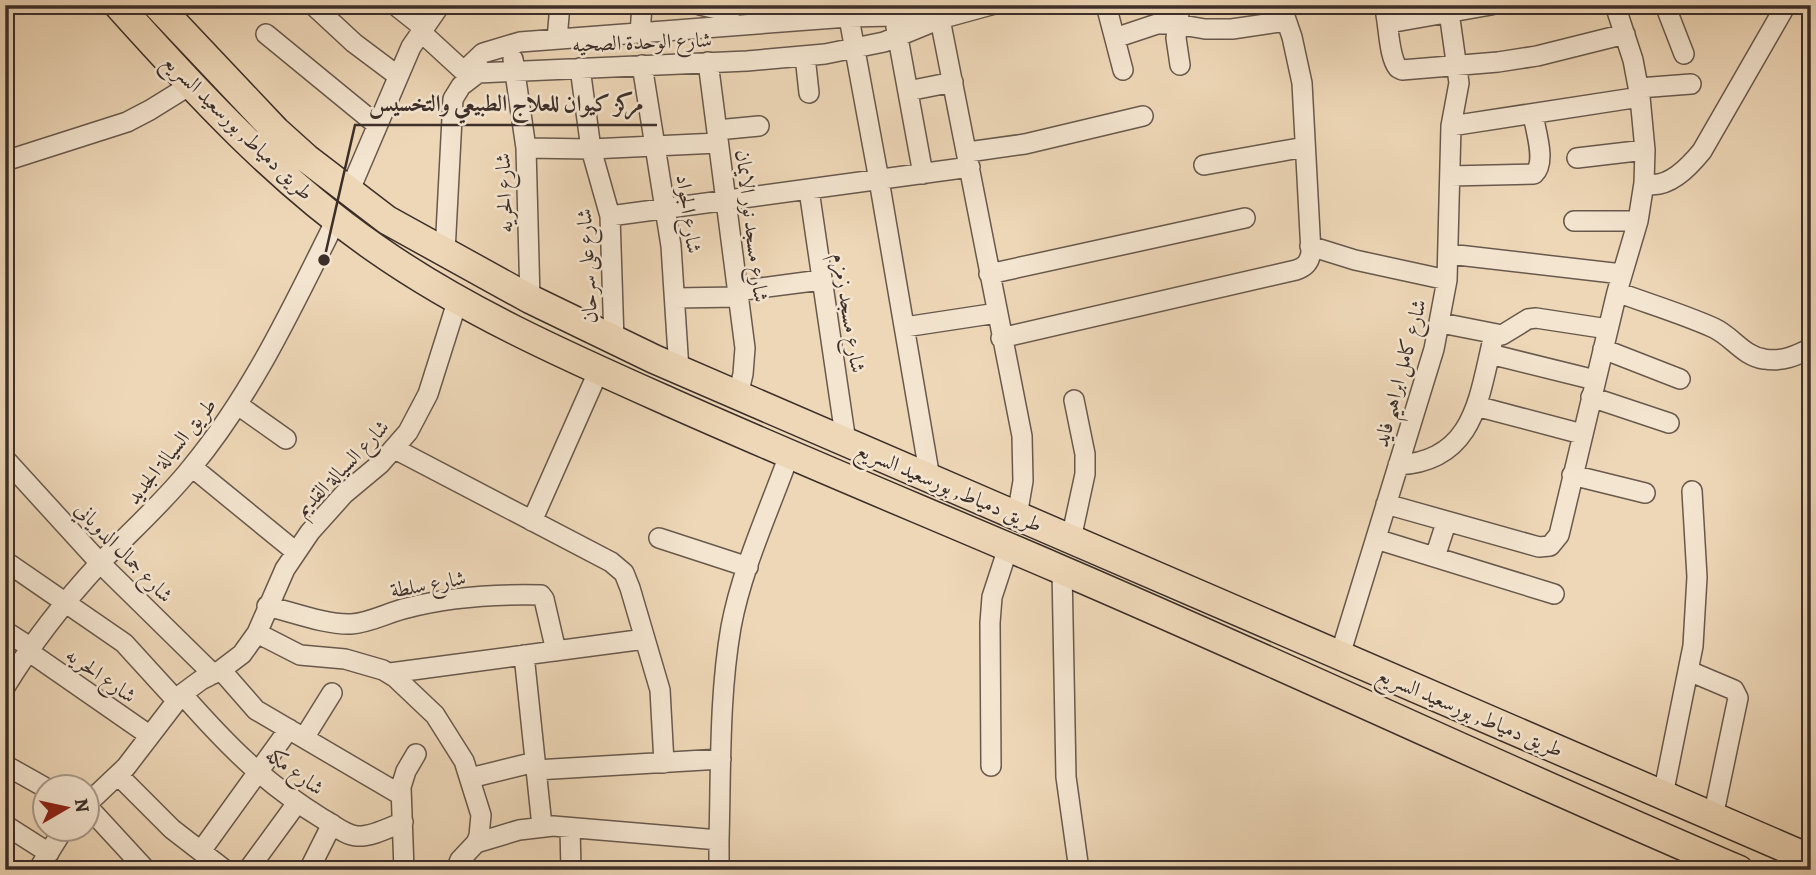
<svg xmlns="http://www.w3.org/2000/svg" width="1816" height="875" font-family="Alegreya,Amiri,serif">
<rect width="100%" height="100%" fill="#eed7b7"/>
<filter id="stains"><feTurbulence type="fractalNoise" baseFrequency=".00286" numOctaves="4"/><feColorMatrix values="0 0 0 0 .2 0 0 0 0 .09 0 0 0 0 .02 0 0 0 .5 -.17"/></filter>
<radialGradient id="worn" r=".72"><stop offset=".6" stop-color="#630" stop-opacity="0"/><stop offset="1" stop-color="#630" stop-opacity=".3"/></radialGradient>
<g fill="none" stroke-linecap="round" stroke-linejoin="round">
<defs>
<path id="minor" d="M313,5L354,43L398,76
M395,5L424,28
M700,5L730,12
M1106,5L1123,70
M1180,5L1176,38L1180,65
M1384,5C1389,22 1388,56 1398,68L1402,70L1498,62L1537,56L1625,34
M1665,5L1684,54
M847,7L879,180L930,478
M1389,23L1491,5
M896,27L923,174
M421,32L470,77
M266,34L377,125
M640,34L642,5
M1115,38L1157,24H1176L1205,29H1232L1286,21
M557,39L560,5
M805,56L809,93
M513,59L526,148L530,299
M708,62L745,348L743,374L738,395
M642,65L671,246L679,370
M580,68L591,149L610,216L614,340
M464,71L483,53L520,42L848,17L894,16L940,19L1022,436L1023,481L1017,516
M1639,88L1691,84
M908,91L953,82
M1451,126L1640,97
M717,130L759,126
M526,148L591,149L718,143
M968,152L1025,144L1143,116
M1577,158L1645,150
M5,161L127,122L150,110L192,84
M1204,165L1305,147
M1450,176L1534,174C1547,162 1535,130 1533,114
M1644,183C1667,191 1689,167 1702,151L1786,5
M809,190L846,442
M349,192L411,47L440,5
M610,216L970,167
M1574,221H1638
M1310,246L1355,260L1447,280
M445,252L453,99L461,86L478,73L747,61L825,54L884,42L940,19L991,5
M1449,254L1622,274
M989,274L1245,218
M737,291L821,280
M1617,292C1649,304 1683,314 1714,328C1733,337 1743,356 1764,359C1782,362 1796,356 1811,348
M675,298L738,297
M1441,323L1502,335L1528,319L1536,318L1608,329
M905,327L997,313
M1001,338L1296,270C1305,267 1309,263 1311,253L1302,83L1292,37L1281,5
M1603,349L1680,379
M1490,354L1595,380
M1591,397L1669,423
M238,405L286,439
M1476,406L1582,434
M395,449L611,562L624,573L630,588L660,690L664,763
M5,459L100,563L213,674
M1398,465C1476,461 1479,395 1494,335
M192,467L296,552
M1572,475L1645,493
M1386,504L1539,547L1550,546L1559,535L1617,292L1638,221L1644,183L1645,150L1640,97L1633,60L1615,5
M532,521L599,370
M659,538L748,567
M1071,539L1085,474V454L1074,400
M1376,539L1554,594
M1435,557L1446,523
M5,561L124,643L176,700
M1062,570L1066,777L1079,870
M267,606C292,612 326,625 351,624C370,623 389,612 407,608C449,597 498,594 541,595L544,599L556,651
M5,631L30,647
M257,633L300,655L345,659L383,670L396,678L435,715L464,761L481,815L479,836L476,843L460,860L456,870
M28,651L149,735
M524,655L542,826
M1340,655L1434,349L1447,280L1451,126L1459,83L1449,12
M221,670L256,710L401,795
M1689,671L1734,690L1738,698L1713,817
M390,673L645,639
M5,687C32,643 64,602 99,564C130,532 163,503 191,468C253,393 293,306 336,220
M182,694C228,746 263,782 323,819C334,825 345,835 357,836C372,837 390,827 403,822
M304,738L332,693
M5,765L46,788
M991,766L990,623L992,597L1008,548
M536,770L721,759
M119,776L172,829L225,870
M470,778L535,762
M1663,795L1693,646L1697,577L1692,491
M88,803L126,767L182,694L201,680L221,670L242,654L257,633L285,569L310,532L344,494L380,464L408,432L428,394L458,299
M88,807L146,870
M5,825L49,853
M570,828L571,870
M719,840V870
M476,843L519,830L553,826L719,840C721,769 719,696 731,627C742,568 769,511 789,455
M201,851L289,729
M38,870L63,830
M248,870L297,803
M309,870L332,824
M404,870L401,787L406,771L416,754"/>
<path id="highway" d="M118,5C197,93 277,180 375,248C466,312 571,358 672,403C800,460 929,513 1057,568C1286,666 1511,773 1739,870
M157,5L276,131L306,158L387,220L530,299L654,359L1811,859"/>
</defs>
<use href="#minor" stroke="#68594d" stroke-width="22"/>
<use href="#highway" stroke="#3c2f2a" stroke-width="31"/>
<use href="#minor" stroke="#f4e5d0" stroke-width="19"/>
<use href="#highway" stroke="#eed7b7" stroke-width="28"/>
</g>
<g text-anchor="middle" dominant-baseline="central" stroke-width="5" stroke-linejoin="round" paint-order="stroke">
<g font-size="21" fill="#3c2f2a" stroke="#f4e5d0">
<text transform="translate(642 42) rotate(-2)">شارع الوحدة الصحيه</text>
<text transform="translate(238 127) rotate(44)">طريق دمياط, بورسعيد السريع</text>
<text transform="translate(504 193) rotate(-92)">شارع الحريه</text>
<text transform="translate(689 214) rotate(82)">شارع الجواد</text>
<text transform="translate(752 226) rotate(83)">شارع مسجد نور الايمان</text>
<text transform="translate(587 266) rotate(-93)">شارع على سرحان</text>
<text transform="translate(849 313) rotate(81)">شارع مسجد زمزم</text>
<text transform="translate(1400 373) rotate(-75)">شارع كامل ابراهيم فايد</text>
<text transform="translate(171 451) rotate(-51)">طريق السيالة الجديد</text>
<text transform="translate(342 468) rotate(-46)">شارع السيالة القديم</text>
<text transform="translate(949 487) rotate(23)">طريق دمياط, بورسعيد السريع</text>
<text transform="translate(124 552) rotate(46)">شارع جمال الدوياني</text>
<text transform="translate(428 584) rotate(-10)">شارع سلطة</text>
<text transform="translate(101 675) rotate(35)">شارع الحريه</text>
<text transform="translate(1470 712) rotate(23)">طريق دمياط, بورسعيد السريع</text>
<text transform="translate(295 771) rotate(36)">شارع مكه</text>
</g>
</g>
<path fill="none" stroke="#3c2f2a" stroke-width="2.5" d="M324 260L355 125H657"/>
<circle fill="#3c2f2a" stroke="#f4e5d0" stroke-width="2.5" cx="324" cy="260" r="7"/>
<g font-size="23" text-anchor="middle" font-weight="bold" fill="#3c2f2a" stroke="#f4e5d0" stroke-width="5" stroke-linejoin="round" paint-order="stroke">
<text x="506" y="111">مركز كيوان للعلاج الطبيعي والتخسيس</text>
</g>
<rect width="1816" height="875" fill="none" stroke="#eed7b7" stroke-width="28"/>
<rect x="7" y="7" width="1802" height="861" fill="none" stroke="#3c2f2a" stroke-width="3.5"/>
<rect x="14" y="14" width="1788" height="847" fill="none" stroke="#3c2f2a" stroke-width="2"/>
<g transform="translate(66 808) rotate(81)"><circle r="33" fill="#f4e5d0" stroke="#aa9c8e" stroke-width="2"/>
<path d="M0-5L12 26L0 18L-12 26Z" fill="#8f2418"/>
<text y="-10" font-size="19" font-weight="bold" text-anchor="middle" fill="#3c2f2a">N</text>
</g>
<rect width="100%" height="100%" filter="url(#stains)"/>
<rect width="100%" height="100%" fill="url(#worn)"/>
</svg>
